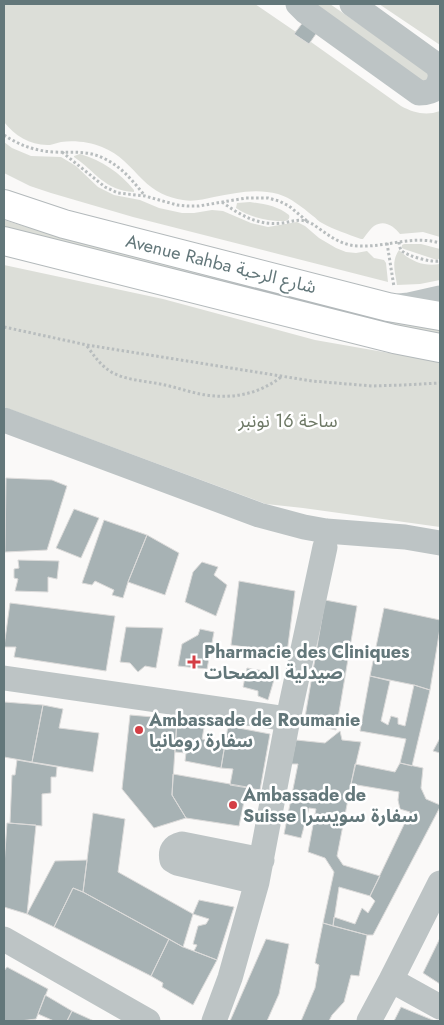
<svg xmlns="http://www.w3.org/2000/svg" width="444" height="1025" font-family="Jost,'Noto Sans Arabic',sans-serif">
<rect width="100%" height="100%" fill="#faf9f8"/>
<path fill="#dcded8" d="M4,4H255L296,32L295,35L309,44L311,42L401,106C414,113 426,116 440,111V237L423,232L400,234C394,226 384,219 374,226C370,229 366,235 363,239H361C348,234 334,230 322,223C319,222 316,218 313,216C302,207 291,198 278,194C256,188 235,193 214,197C204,199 194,202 183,200C168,198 154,191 143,180C130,167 120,154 102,147C90,142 74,140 61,142C57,143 54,144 50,145C31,146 15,136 4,122Z
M313,4H330L431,74L423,85Z
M379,4H440V45Z
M4,142L12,148L31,156L61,157L76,166L98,187L114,195L140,200L159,208L182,213H194L212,210L223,211L251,223L268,227L297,222L305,226L319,238L336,248L346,252L356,253L367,251L374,258L384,260L386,263L388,282L133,217L51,193L30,186L4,173Z
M80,154C103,161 119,172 134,190V192C105,191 95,171 74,157V156Z
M250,202C264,204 278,206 289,215C290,218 289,220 285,221C268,221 251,218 236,208L237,203Z
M4,220L57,236L303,300L381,319L440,326V335L389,326L4,228Z
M404,244H421L440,249V258L437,260L404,249L402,248V245Z
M399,250C410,261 424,267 440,264V280L420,284L397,285C395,271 391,262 399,250Z
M4,265L163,299L315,340L395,354L440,358V527L303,508L266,504L4,407Z"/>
<path fill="#a7b2b4" stroke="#dcdbda" d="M304,21L318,31L309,44L294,34Z
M6,478L52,480L67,486L47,550L5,552Z
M74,509L99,518L81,558L56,548Z
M104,520L147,535L128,582L123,598L112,595L114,590L95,581L92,585L82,583Z
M147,535L179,553L165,595L128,582Z
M18,560L59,561L57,579L48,577V592L15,591L18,579L14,578V569L19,568Z
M202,562L218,567L214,575L227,585L216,616L185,602L193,572Z
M239,581L295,591L287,653L231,645Z
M325,600L357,606L336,730L304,723Z
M10,603L115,616L106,671L14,657L16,647H4Z
M384,608L440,620V628L430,690L414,685L370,676Z
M126,627L163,628L156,668L145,666L138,672L130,663L120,662Z
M200,629L214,632L207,669L178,666L182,644L198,635Z
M247,668L276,673L268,700L258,696V691L243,687Z
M370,676L390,681L381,721L388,725L391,716L398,718V724L405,726L414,685L430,690L412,766L400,763L406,739L360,731Z
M4,702L43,705L32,762L4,757Z
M43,705L63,709L59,728L99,733L93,772L32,762Z
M130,715L177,719L172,795L186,818L154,828L122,789Z
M177,719L205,722L202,739L225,744L221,768L185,761L186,753L175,752Z
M228,726L270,734L260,790L230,785L233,769L221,768Z
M340,731L342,740L361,742L351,784L337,856L343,865L380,876L370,896L339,887L333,926L323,923L334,872L325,858L308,852L316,809L309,808L301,838L284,834L298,764H291L296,740L325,743Z
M440,738V753L433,751Z
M17,760L57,767L56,777H51V793L42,794V826L10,823L12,775H15Z
M400,763L423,768L421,788L426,799L440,805V807L373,935H367L333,926L334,917L355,924L362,908L368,913L375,901L370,896L410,812L400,809L398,800L399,792L351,784L355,764L395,772Z
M173,774L247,787L239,826L186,818L172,795Z
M93,813L125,819L118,872L193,914L183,947L83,892Z
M7,823L36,825L27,914L4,907V866Z
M87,860L83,892L73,888L54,927L27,914L55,861Z
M73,888L83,892L169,939L151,976L54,927Z
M199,900L234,907L217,960L194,951L197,945L193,944L198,926L206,924L209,919L193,914Z
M323,923L367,935L359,976L351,975L344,1002L332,1015L329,1021H301L315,988L319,965L315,963Z
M440,938V984L423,973Z
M169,939L183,947L217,960L193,1005L162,987L163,983L151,976Z
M266,939L289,944L279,994L267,1021H230Z
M7,967L48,989L36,1019L20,1021H4V971Z
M45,995L72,1011L67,1021H54L38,1014Z
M401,1007L435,1021H394Z
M72,1011L94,1021H67Z"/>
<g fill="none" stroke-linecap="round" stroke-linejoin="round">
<defs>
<path id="highway" d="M4,204L64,224L388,307L440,316
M4,241L394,339L440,348"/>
</defs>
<use href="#highway" stroke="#b3b9bb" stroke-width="30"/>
<path stroke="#b8bdbe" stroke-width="3" stroke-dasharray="2.5 2.5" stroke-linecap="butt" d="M4,135C19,145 35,151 54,152C71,153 87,150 103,158C121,166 133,181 145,196
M62,152L105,187L118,193L145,196L177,205L188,206H199L246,198H268L279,201L289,206L307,221
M222,202C240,215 258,226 282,223C291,222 299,218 308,222C314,224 319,229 324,232C335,240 346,246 360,246C387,247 413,235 440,243
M399,242C399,243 400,249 401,250C406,256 433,263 440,261
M387,243L394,287
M4,327L87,345L312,381L372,386L403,385L440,383
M87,346C95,357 101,366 113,373C129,381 148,381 165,385C179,388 192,393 206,395C233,399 259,394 281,377"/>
<path stroke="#bdc4c5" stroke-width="25" d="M298,4L305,11L419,93C430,93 438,90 440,78
M352,4L438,66L440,73
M399,306L409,305L440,298
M4,420L259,515L304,527L326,531L405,537L440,543
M4,678L288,719
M257,882L177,863L172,860C170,851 173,846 182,844L262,860
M4,939L148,1021
M391,980L440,1007
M214,1021L230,978L257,882L288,719L325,547
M369,1021L391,980L440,883"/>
<use href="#highway" stroke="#fff" stroke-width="28"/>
</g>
<g fill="#d43e45" stroke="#fff" stroke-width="2">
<path d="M191.5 654.5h5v5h5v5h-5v5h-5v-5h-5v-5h5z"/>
<circle cx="139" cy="730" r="5"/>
<circle cx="233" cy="805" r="5"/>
</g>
<g text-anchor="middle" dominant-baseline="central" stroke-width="5" stroke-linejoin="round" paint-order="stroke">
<g font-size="18" fill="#63777a" stroke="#fff">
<text transform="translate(221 264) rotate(14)">Avenue Rahba شارع الرحبة</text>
</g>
<g font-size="18" fill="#6e7966" stroke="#fff">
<text x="288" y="421">ساحة 16 نونبر</text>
</g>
<g font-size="18" font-weight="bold" fill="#63777a" stroke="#fff" text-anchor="start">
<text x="204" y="652">Pharmacie des Cliniques<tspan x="204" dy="21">صيدلية المصحات</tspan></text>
<text x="149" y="720">Ambassade de Roumanie<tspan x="149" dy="21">سفارة رومانيا</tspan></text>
<text x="243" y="795">Ambassade de<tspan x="243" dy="21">Suisse سفارة سويسرا</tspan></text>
</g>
</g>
<rect width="444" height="1025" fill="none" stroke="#63777a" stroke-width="10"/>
</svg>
